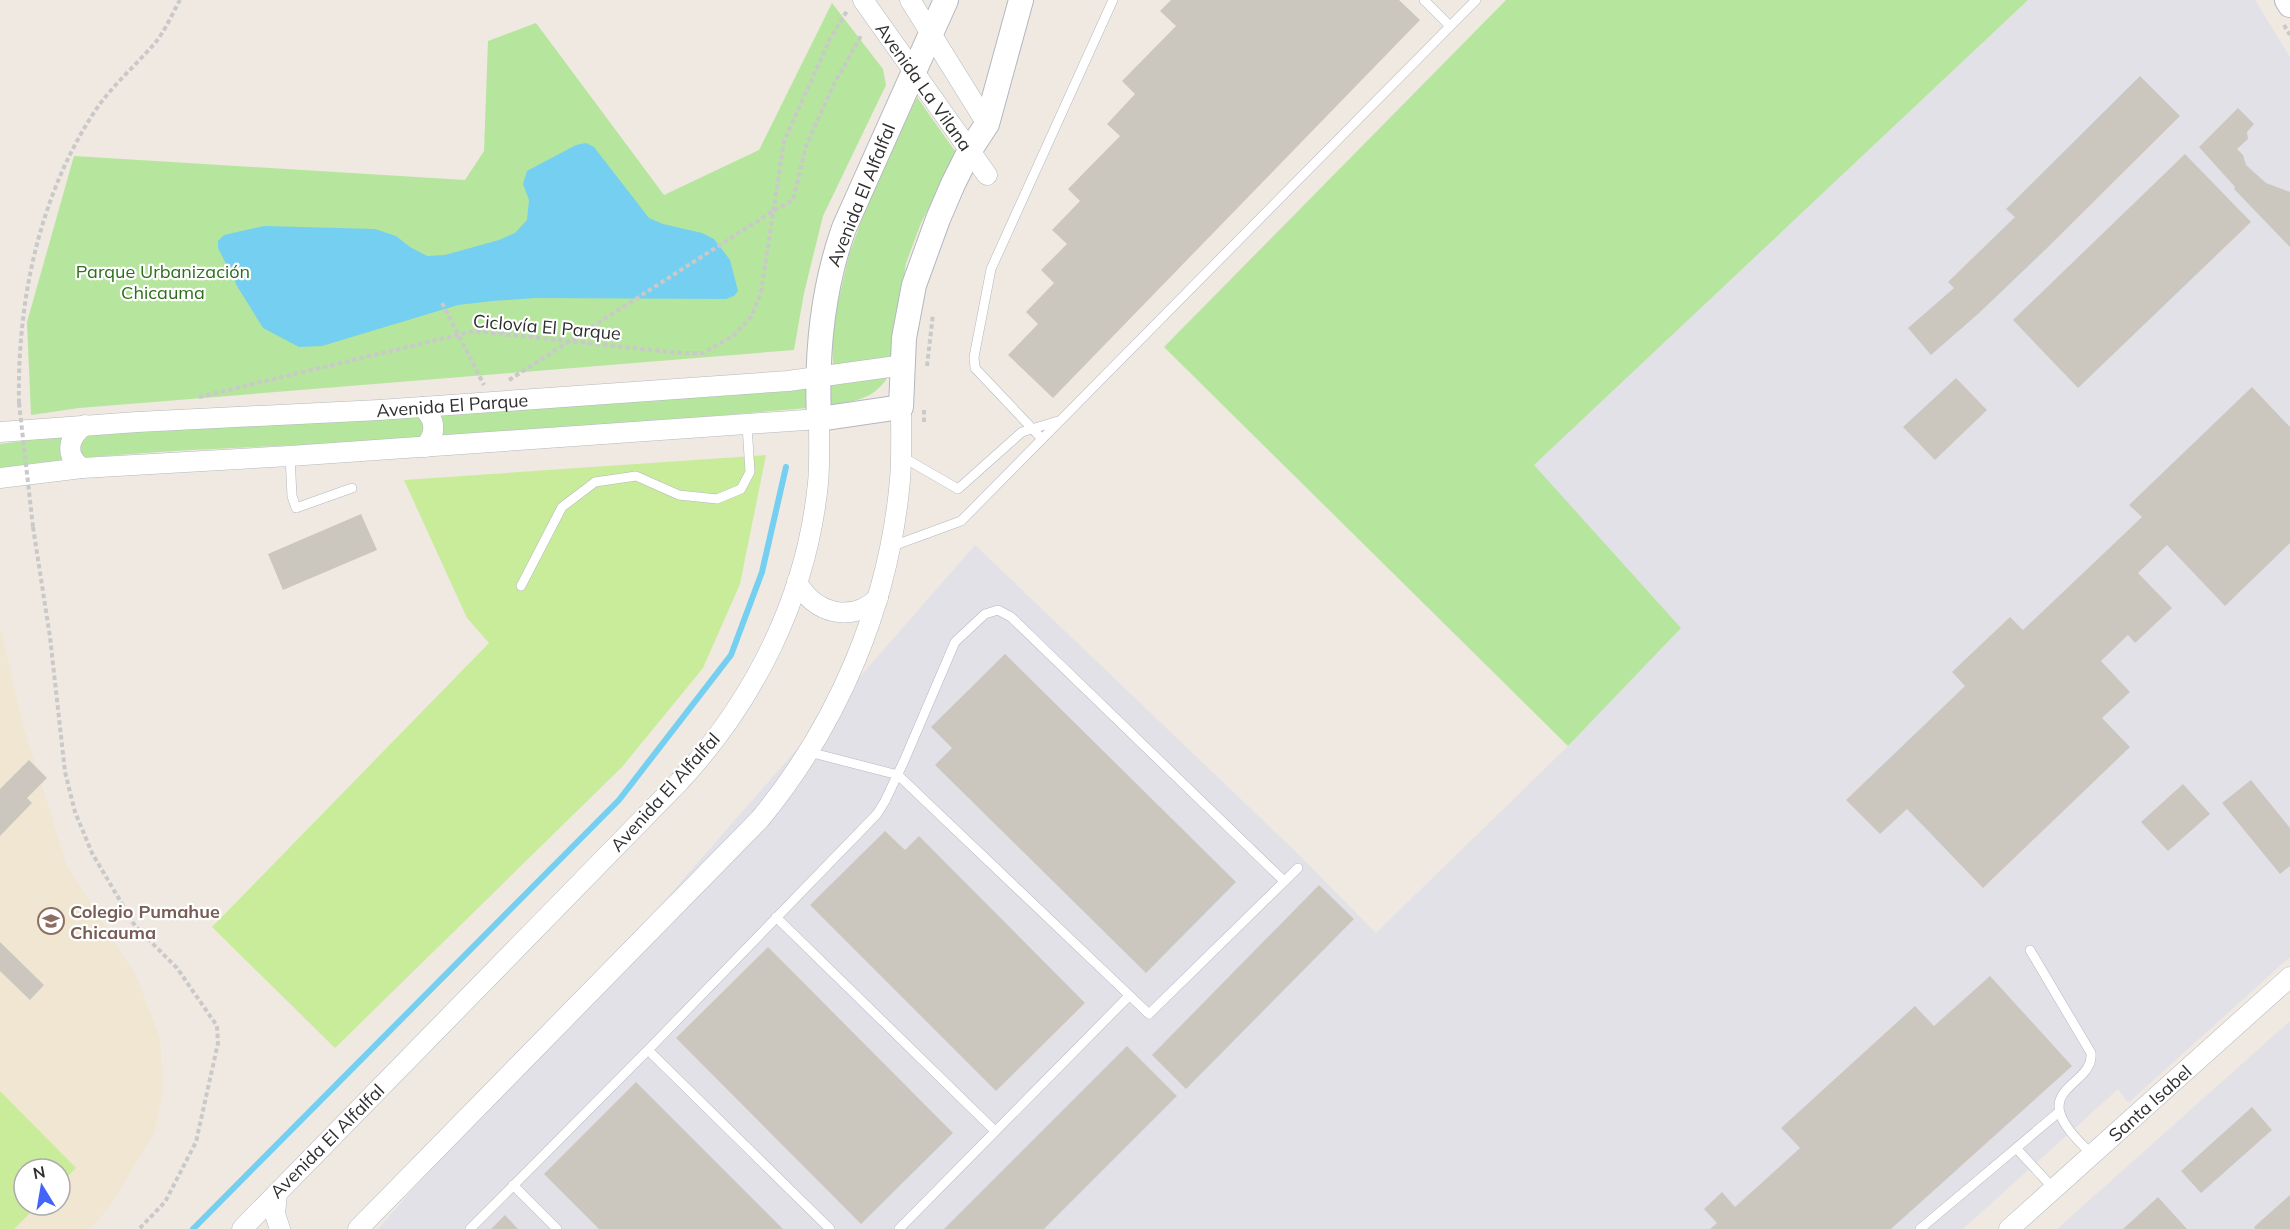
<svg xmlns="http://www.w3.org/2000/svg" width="2290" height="1229" font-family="Mulish,sans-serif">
<rect width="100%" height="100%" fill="#efe9e1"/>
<path fill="#e3e1e8" d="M2028,0H2255L2290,57V957L2128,1103L2118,1089L1963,1229H378L975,545L1296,852L1376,933L1568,746L1680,628L1533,465Z
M2290,1021V1229H2057L2253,1054Z"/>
<path fill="#f0e6d1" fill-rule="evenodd" d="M0,627L24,729L67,866L136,976L160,1039L163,1087L155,1131L110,1206L90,1229H0ZM24,1169H60V1205H24Z"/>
<path fill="#b6e59e" d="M1506,0H2028L1534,465L1681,628L1568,746L1164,347Z
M832,3L883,69L886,85L823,216L804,293L794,350L79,408L31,415L27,322L74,156L465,180L484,151L488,41L536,23L664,195L759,150Z
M917,97L957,154L921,223L906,263L888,377C872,401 855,400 829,406C681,419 533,432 385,441C257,448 127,449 0,468V444L45,438L808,380L833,363L831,332L849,255L870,196Z"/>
<path fill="#c9ec9a" d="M766,455L740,584L703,668L622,767L335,1048L212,927L489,643L467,618L404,480Z
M0,1091L76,1168L60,1184V1169H24V1205H38L14,1229H0Z"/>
<path fill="#75cff0" d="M586,143L594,147L649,218L663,224L702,233L714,239L730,260L738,291L734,296L726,299L535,298L493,301L458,305L322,346L299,347L263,328L237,286L218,248V241L224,235L264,226L375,229L396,236L410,247L427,256L445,255L499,240L515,233L527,220L529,200L523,184L527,171L576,145Z"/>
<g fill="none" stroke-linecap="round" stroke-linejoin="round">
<path stroke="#75cff0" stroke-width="6" d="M193,1229L619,800L731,655L762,572L786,467"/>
</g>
<path fill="#cbc7bf" d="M1171,0H1399L1420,20L1053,398L1008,355L1038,324L1026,312L1054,283L1041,270L1067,244L1052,230L1080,201L1068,189L1120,136L1107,124L1135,94L1122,81L1176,26L1160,11Z
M2140,76L2180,116L2046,249L1978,314L1931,355L1908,328L1954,288L1948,282L2015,217L2006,209Z
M2238,108L2254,124L2247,132L2248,139L2237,149L2243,155L2246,165L2266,183L2290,192V247L2234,189L2235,187L2199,147Z
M2185,154L2251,222L2078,388L2013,320Z
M1956,378L1987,410L1935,460L1903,427Z
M2252,387L2290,427V543L2225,606L2167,545L2138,573L2172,608L2135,643L2128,635L2101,661L2130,692L2102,718L2130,747L1983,888L1907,809L1880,834L1846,800L1965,686L1952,672L2010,617L2023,630L2142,517L2129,505Z
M361,514L377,550L283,590L268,554Z
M1005,654L1236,882L1146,973L935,765L952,748L931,727Z
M29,760L47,778L27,798L32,803L0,836V789Z
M2251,780L2290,828V866L2280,874L2222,803Z
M2183,784L2210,814L2168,851L2141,822Z
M885,831L905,850L919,836L1085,1003L996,1091L810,905Z
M1319,885L1354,919L1186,1089L1152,1055Z
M0,942L44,985L30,1000L0,971Z
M768,947L953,1133L861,1224L676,1038Z
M1990,976L2072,1066L1891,1229H1710L1717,1223L1704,1209L1722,1192L1735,1207L1800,1148L1781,1128L1915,1006L1934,1026Z
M1127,1046L1177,1096L1044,1229H944Z
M636,1082L783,1229H599L544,1174Z
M2252,1107L2272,1130L2201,1193L2181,1171Z
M2290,1195V1229H2255L2254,1227Z
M2158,1197L2187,1229H2123Z
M505,1215L518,1229H491Z"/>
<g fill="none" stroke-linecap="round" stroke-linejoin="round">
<defs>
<path id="service" d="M1424,0L1450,26
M1042,439L975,368L974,357L991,269L1113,0
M290,456L292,496L296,508L352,488
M901,456L958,489L1022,432L1058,421
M890,547L961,521L1476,0
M521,586L562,507L595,482L636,476L679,495L717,499L741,489L750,472L747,425
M809,752L898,775L1149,1014L1298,868
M776,917L995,1131
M2030,950L2091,1053C2094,1079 2052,1086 2060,1113C2065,1129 2081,1143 2092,1155
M648,1050L830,1229
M2016,1148L2054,1189
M513,1185L557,1229
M470,1229L648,1050L877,814L885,801L904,761L955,642L985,614L998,610L1011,617L1284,881
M899,1229L1129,996
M1920,1229L2059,1112"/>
<g id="minor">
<path id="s1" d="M863,0L987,175"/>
<path d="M910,0L987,124"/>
<path d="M422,407C436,419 437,433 425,447"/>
<path id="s2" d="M0,432L137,422L379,410L788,381L904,365"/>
<path d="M82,468C64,455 68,437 85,425"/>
<path d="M0,478L82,468L290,456L819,419C819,440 820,462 818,483C807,596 755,700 679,782L242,1229"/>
<path d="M797,582C814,613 851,624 878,598"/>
<path d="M277,1193L275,1214L280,1229"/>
<path d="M358,1229L760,819C839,723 889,604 900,480C902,456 901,431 901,407"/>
<path id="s3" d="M2009,1229L2290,977"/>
</g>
<path id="tertiary" d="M946,0L844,228C822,290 816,353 819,419L901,407L904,338L914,285L938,219L953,184L970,150L987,124L1021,0
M2287,0L2290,5"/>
</defs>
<use href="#service" stroke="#b4b7c1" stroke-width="10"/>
<use href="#minor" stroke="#b4b7c1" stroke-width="21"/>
<use href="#tertiary" stroke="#b4b7c1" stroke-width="26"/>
<path stroke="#c9c9c9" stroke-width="4" stroke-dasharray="4.5 3" stroke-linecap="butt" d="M2284,25L2290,35
M442,303L484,385
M927,366L933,314
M509,380L773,211L793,200L806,146L833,86L862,34
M199,397L474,331L680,353H703L733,336L751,317L761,292L784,141L830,39L847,11
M19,403C17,302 39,194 97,108C113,85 136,65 155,43C165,31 172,14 180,0
M924,410V424
M33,527L50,637L65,772L75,812L92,853L135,926L177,968L217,1026L218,1043L196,1142L165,1202L139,1229"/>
<use href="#service" stroke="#fff" stroke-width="9"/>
<use href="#minor" stroke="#fff" stroke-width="20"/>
<use href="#tertiary" stroke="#fff" stroke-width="24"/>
<path stroke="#c9c9c9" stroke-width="4" stroke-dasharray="4.5 3" stroke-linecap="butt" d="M19,403L33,527"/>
</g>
<defs>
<symbol id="school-ring" viewBox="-11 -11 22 22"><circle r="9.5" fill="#fff" stroke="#8d6e63" stroke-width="1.5"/><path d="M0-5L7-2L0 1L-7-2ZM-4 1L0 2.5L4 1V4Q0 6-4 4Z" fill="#8d6e63"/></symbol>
</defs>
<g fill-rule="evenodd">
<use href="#school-ring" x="36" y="906" width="30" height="30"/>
</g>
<g text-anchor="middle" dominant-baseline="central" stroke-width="4.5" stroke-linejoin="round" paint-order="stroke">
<g font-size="18" fill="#2e2e2e" stroke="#fff">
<text stroke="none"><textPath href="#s1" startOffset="106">Avenida La Vilana</textPath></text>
<text transform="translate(861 195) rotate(-68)">Avenida El Alfalfal</text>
<text transform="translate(547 327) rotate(5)">Ciclovía El Parque</text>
<text stroke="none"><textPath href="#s2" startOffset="453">Avenida El Parque</textPath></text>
<text transform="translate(665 792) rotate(-48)">Avenida El Alfalfal</text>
<text stroke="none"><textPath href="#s3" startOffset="189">Santa Isabel</textPath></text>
<text transform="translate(327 1141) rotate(-45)">Avenida El Alfalfal</text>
</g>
<g font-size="18" fill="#2c6e1b" stroke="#fff">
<text x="163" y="271">Parque Urbanización<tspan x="163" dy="21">Chicauma</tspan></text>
</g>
<g font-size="18" font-weight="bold" fill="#785e54" stroke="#fff" text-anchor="start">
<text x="70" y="911">Colegio Pumahue<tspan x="70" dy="21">Chicauma</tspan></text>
</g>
</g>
<g transform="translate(42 1187) rotate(349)"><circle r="28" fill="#ffffff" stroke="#ababab" stroke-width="1.5"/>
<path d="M0-4.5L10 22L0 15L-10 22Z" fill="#4264fb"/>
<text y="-9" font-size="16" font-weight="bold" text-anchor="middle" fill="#2e2e2e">N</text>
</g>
</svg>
